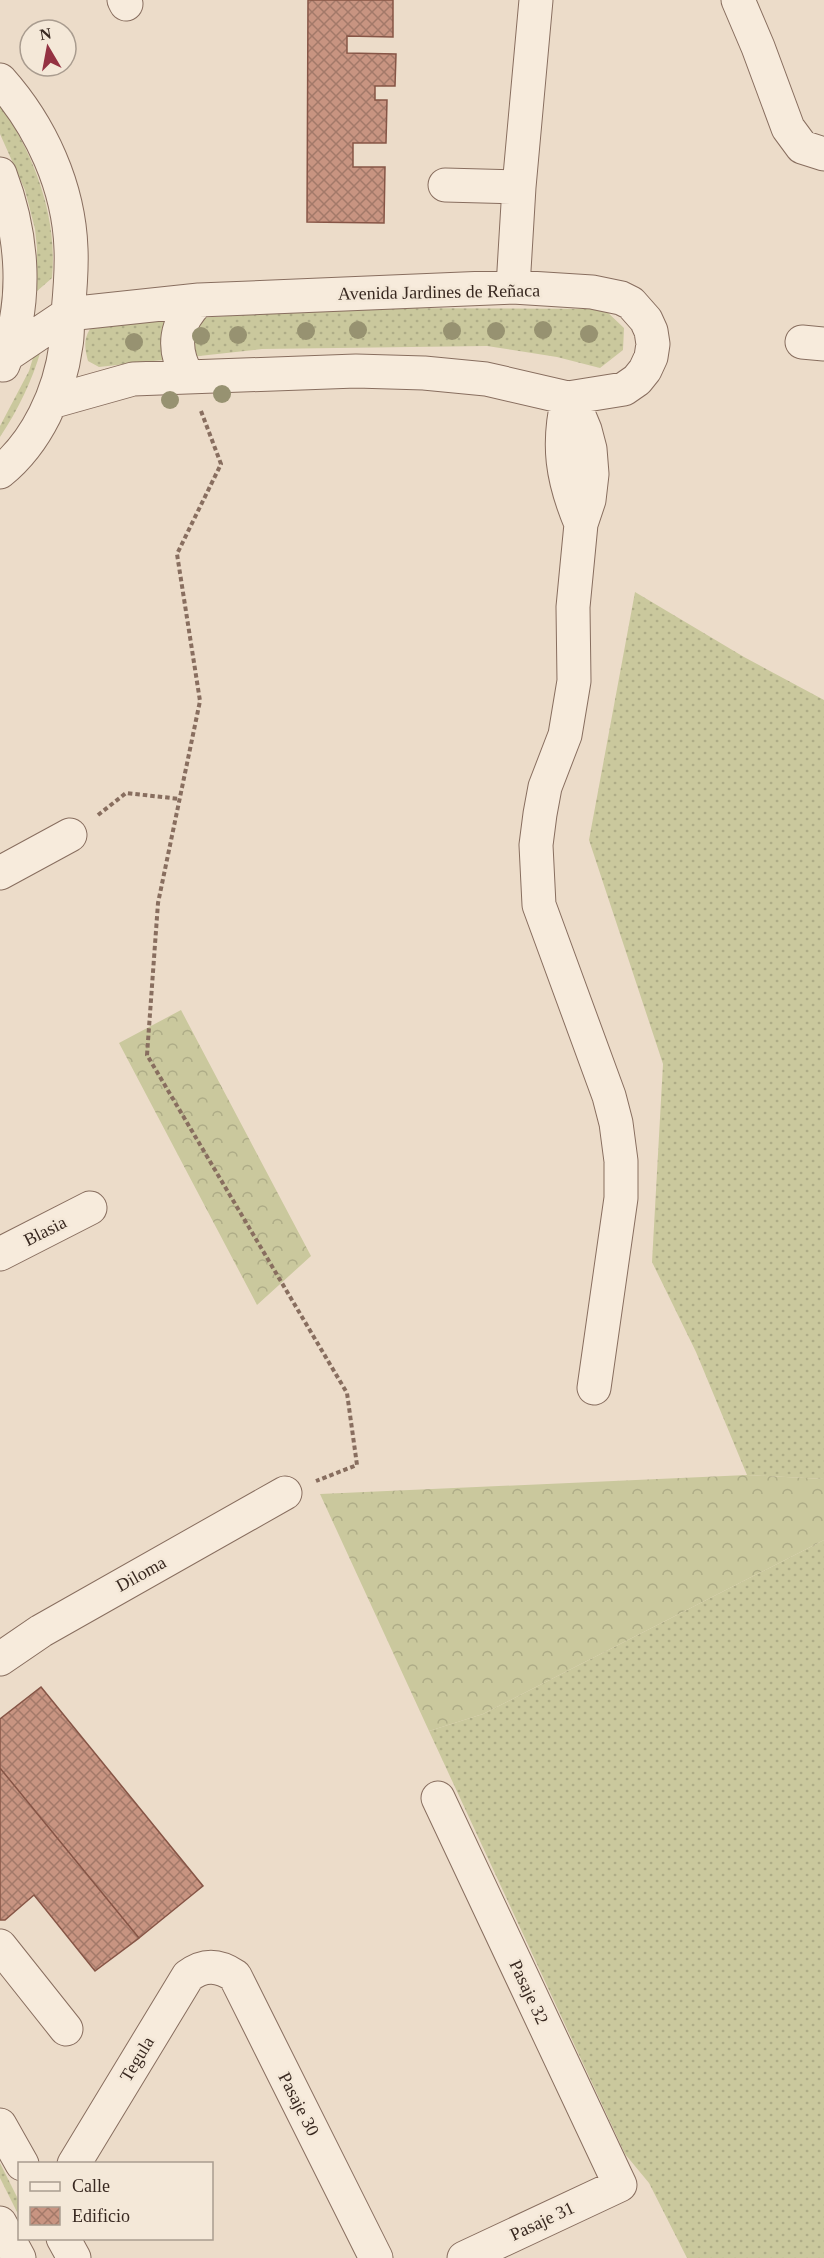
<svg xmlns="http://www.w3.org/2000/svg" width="824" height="2258" font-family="'Times New Roman',serif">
<defs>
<pattern id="grass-dots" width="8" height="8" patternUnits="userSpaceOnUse" patternTransform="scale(1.5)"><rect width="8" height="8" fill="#cac89d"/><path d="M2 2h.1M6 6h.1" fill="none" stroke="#aeac87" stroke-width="1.8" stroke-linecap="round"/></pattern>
<pattern id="forest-crowns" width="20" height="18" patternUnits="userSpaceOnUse" patternTransform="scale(1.5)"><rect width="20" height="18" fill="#cac89d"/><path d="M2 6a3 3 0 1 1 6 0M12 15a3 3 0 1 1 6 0" fill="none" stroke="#aeac87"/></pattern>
<pattern id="building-cross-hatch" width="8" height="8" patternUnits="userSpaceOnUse" patternTransform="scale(1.5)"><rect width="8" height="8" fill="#c89481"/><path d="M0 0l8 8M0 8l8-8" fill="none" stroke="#a37969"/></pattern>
</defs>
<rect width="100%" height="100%" fill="#ecdcc9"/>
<path fill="url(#grass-dots)" d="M0,104C34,155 58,216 52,278L36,292L37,248L35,229L25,190L0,134Z
M356,308L604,309L624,328L623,350L600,368L557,357L487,346L262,349L99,367L88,361C85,349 83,340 90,329L116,323Z
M36,348L41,350C32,381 18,410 0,437V426L29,371Z
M635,592L744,657L824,700V1479L747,1475L696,1352L652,1262L663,1064L589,840Z
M824,1540V2258H687L649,2183L625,2154L429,1731L483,1714Z
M0,2163L19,2201V2216L0,2178Z"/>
<path fill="url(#forest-crowns)" d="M181,1010L311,1256L257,1305L119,1043Z
M747,1475L824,1479V1540L483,1714L429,1731L320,1494Z"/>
<path fill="url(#building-cross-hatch)" stroke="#865546" stroke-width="1.5" d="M308,0H393V37L347,36V53L396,54L395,86H375V100H387L386,143H353V167H385L384,223L307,222Z
M41,1687L203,1886L139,1938L0,1768V1719Z
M0,1768L139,1938L95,1971L34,1895L5,1920H0Z"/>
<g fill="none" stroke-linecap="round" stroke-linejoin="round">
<defs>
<path id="minor" d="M124,0L126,4
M738,0L758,47L788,128L802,147L824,154
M0,80C41,126 69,187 71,249C72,271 70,292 68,313C67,324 68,335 66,345C60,392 37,442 0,472
M0,174C23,235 29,303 3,365
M445,185L519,187
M513,287L519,187L536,0
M802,342L824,344
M7,355L68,314L199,300L513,287L592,292L621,298L631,303L646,320L651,331L653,344L651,357L645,370L637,380L624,389L568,398L486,379L424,373L356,371L133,379L51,402
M188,377C171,348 175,323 199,300
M568,398L578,413L585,430L590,449L592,474L589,500L581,524L573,607L574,681L565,735L545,787L540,814L536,845L539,905L609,1096L616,1123L621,1161V1198L594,1388
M568,398C557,445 562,479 581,524
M0,873L70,835
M0,1254L90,1208
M0,1659L41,1631L285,1493
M438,1798L620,2185L464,2258
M0,1946L66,2029
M0,2125L22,2164
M74,2164L188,1976C204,1964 219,1965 235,1976L376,2258
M0,2223L19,2258
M63,2238L74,2258"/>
</defs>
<use href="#minor" stroke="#886e5f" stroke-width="35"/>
<path stroke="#886e5f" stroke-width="4" stroke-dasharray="4.5 3" stroke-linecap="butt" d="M201,411L221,464L177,554L200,701L158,903L147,1055L347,1393L357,1465L316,1481
M98,815L126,793L180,799"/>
<use href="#minor" stroke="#f7ebdc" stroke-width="33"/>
</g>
<g fill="#979271">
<circle cx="358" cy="330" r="9"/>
<circle cx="543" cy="330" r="9"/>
<circle cx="306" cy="331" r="9"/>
<circle cx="452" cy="331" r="9"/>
<circle cx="496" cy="331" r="9"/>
<circle cx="589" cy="334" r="9"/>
<circle cx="238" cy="335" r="9"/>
<circle cx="201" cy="336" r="9"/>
<circle cx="134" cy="342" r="9"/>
<circle cx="222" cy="394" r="9"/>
<circle cx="170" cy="400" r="9"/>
</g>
<g text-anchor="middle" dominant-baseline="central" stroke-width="5" stroke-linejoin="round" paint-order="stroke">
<g font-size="18" fill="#392921" stroke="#f4e8d8">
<text transform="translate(439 292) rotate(-1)">Avenida Jardines de Reñaca</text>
<text transform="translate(45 1231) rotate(-27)">Blasia</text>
<text transform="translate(141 1574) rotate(-29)">Diloma</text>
<text transform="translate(529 1992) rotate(65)">Pasaje 32</text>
<text transform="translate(137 2059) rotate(-59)">Tegula</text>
<text transform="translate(299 2104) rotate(63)">Pasaje 30</text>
<text transform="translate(542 2221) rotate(-25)">Pasaje 31</text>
</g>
</g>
<rect x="18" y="2162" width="195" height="78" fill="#f4e8d8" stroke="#a99c8f" stroke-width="1.5"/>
<rect x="30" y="2182" width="30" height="9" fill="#f7ebdc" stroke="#a99c8f" stroke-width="1.5"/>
<text x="72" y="2192" font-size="18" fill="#392921">Calle</text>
<rect x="30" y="2207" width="30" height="18" fill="url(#building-cross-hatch)" stroke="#a99c8f" stroke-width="1.5"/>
<text x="72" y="2222" font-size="18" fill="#392921">Edificio</text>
<g transform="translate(48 48) rotate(350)"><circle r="28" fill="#f4e8d8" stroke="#a99c8f" stroke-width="1.5"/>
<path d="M0-4.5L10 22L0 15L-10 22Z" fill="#943242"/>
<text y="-9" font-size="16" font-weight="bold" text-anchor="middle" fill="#392921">N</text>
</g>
</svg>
